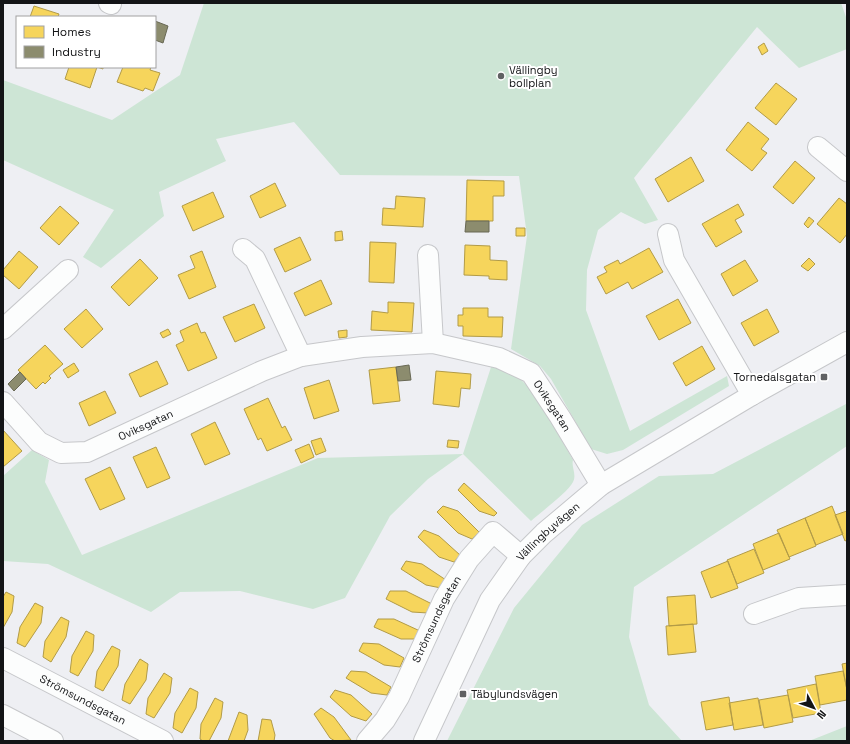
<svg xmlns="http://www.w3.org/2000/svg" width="850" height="744" font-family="'Space Grotesk',sans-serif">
<rect width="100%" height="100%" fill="#eeeff3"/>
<path fill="#cde5d5" d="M204,3H841L847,20V49L799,68L757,27L634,178L658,220L645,224L621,212L598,230L587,270L586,310L630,431L727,376L729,386L623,450L607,454L591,449L551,379L540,366L511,349L527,236L519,176L340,175L294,122L216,139L226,161L159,192L164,216L101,268L83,257L114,210L3,160V80L112,120L180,75Z
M492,364L519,378L534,392L573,460C571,467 577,474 573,482C568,492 541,512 531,521L463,454L428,479L390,516L345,598L313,609L240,591L180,592L151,612L48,564L3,561V476L32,450L49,460L45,482L82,555L318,458L463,454Z
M846,404L847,405V446L634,587L629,637L649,705L682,741H447L514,608L582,525L659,476L713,474Z
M847,726V741H809Z"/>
<path fill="#f6d55c" stroke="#b29b47" d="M34,6L59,14L58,17H30Z
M764,43L768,51L762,55L758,47Z
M69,67H103V69L97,67L90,88L65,79Z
M123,67H151L150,70L160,73L153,91L145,88L143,91L117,82Z
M776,83L797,99L776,125L755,108Z
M748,122L769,139L761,149L767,153L752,171L726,150Z
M691,157L704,181L668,202L655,179Z
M795,161L815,178L793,204L773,187Z
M467,180L504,181V196H493V221H466Z
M275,183L286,206L260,218L250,196Z
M213,192L224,217L193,231L182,206Z
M396,196L425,198L423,227L382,225L383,208L395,209Z
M839,198L847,204V234L840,243L817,224Z
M738,204L744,215L735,220L742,232L716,247L702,224Z
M60,206L79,223L59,245L40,228Z
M809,217L814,221L808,228L804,224Z
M516,228H525V236H516Z
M342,231L343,240L335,241V232Z
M300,237L311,260L285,272L274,249Z
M370,242L396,243L394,283L369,282Z
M465,245L490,246V260L507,261V280L489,279V276L464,275Z
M649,248L663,272L632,289L628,282L606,294L597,277L607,272L604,267L618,260L620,264Z
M19,251L38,267L19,289L3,275V270Z
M202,251L216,287L189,299L178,275L195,268L190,256Z
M809,258L815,264L808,271L801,266Z
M140,259L158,278L129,306L111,287Z
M745,260L758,281L733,296L721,274Z
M321,280L332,304L305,316L294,293Z
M678,299L691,323L659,340L646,316Z
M388,302L414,303L412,332L371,330L372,311L388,313Z
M254,304L265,328L235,342L223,317Z
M463,308H488V317H503L502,337L463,336V326H458V315H463Z
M86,309L103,329L82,348L64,329Z
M767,309L779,332L754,346L741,323Z
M197,323L201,333L205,332L217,358L188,371L176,345L184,341L180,331Z
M168,329L171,334L163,338L160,333Z
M347,330V337L339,338L338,331Z
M45,345L63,364L49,376L51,378L45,384L43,382L36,389L18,370Z
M702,346L715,369L686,386L673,363Z
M157,361L168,384L140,397L129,374Z
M74,363L79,371L68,378L63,370Z
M396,367L400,401L373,404L369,370Z
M436,371L471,374L470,389L461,388L459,407L433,404Z
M329,380L339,411L314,419L304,388Z
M105,391L116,413L89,426L79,403Z
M268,398L282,428L285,426L292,440L267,451L261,438L258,440L244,409Z
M215,422L230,454L205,465L191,434Z
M3,430L22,451L3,467Z
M321,438L326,451L316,455L311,441Z
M448,440L459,441L458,448L447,447Z
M309,444L314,457L301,463L295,450Z
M156,447L170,478L147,488L133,457Z
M110,467L125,499L100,510L85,479Z
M464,483L497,513L494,516L479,511L458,490Z
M443,506L458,511L479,532L472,539L458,533L437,512Z
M832,506L843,534L816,545L805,518Z
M847,511V540L845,541L835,515Z
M805,518L816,546L789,557L777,530Z
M424,530L439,536L460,555L454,562L439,557L418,537Z
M779,533L790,559L763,570L753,544Z
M754,549L764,573L737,584L727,560Z
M406,561L422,564L446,580L441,588L426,585L401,569Z
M728,561L738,588L711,598L701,572Z
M390,591H406L432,604L428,613L412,612L386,599Z
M6,592L14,596L12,612L3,628V597Z
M695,595L697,624L669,626L667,597Z
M35,603L43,607L41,623L25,647L17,643L20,627Z
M61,617L69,621L66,637L51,662L43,657L45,641Z
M378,619H394L420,631L417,639H401L374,627Z
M693,624L696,652L668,655L666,626Z
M86,631L94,635L93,651L78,676L70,672L72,656Z
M363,643L379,644L404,658L400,667L384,665L359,651Z
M112,646L120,650L118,666L103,691L95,687L97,671Z
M140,659L148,664L146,680L130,704L122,700L125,684Z
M847,663V690L842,664Z
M351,671L366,672L391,687L387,695L371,693L346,678Z
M843,671L847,690V700L820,705L815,676Z
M164,673L172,678L170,693L154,718L146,714L148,698Z
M816,684L821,713L793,718L787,690Z
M190,688L198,692L196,708L182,733L173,728L175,713Z
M335,690L351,695L372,714L366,721L351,716L330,697Z
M788,695L793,722L764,728L759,700Z
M729,697L733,725L706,730L701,702Z
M215,698L223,702L221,718L209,741H203L200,739L201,724Z
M758,698L763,725L734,730L729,703Z
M321,708L334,717L351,740L335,741L330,738L314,714Z
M239,712L247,715L248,730L244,741H228Z
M262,719L271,720L275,735L274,741H258Z"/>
<path fill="#8c8c6e" stroke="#686854" d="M155,21L168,26L163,43L155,40Z
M466,221H489V232H465Z
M409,365L411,380L398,381L396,367Z
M20,372L26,379L14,391L8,384Z"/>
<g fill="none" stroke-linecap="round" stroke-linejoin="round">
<defs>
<g id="street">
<path d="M109,3L111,4"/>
<path d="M818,147L847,171"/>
<path d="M668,234L674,260L752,395"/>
<path d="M243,249L255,259L301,356"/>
<path d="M428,255L433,343"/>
<path d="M3,329L68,270"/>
<path id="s1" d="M3,402L39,442L61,453L87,452L262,371L301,356L362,347L433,343L499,358L531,373L560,417L601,485"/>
<path d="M754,614L799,598L847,595"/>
<path id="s2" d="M3,658L163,741"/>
<path d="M3,715L53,741"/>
<path id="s3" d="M367,741L385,720L399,697L444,599L469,559L493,532L521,556"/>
<path id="s4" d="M424,741L490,600L521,556L544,533L601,485L752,395L847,342"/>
</g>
</defs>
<use href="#street" stroke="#c6c7ca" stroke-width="22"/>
<use href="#street" stroke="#fcfdfd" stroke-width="20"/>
</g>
<g fill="#606163" stroke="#fff" stroke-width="1.5">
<circle cx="501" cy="76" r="4"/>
<rect x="820" y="373" width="8" height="8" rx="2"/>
<rect x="459" y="690" width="8" height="8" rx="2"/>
</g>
<g text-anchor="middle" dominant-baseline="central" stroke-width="4" stroke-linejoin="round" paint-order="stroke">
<g font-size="11" fill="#131416" stroke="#fff" text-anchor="start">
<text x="509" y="70">Vällingby<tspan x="509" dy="13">bollplan</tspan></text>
<text x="816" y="377" text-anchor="end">Tornedalsgatan</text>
<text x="471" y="694">Täbylundsvägen</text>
</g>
<g font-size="11" fill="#131416" stroke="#fff">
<text stroke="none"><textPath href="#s1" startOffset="614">Oviksgatan</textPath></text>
<text stroke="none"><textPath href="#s1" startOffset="169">Oviksgatan</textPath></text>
<text stroke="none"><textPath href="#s4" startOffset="246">Vällingbyvägen</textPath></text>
<text stroke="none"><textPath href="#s3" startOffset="141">Strömsundsgatan</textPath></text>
<text stroke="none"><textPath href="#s2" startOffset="90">Strömsundsgatan</textPath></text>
</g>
</g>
<rect width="850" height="744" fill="none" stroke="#131416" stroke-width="8"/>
<rect x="16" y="16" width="140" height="52" fill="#ffffff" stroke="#a1a1a2"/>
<rect x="24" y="26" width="20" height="12" fill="#f6d55c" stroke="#a1a1a2"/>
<text x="52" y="36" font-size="12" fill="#131416">Homes</text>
<rect x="24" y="46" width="20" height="12" fill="#8c8c6e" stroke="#a1a1a2"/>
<text x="52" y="56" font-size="12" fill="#131416">Industry</text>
<g transform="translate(814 708) rotate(131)" stroke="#ffffff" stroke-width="3" paint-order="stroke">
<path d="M0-3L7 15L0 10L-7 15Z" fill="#131416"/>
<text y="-6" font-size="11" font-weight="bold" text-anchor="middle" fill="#131416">N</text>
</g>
</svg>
